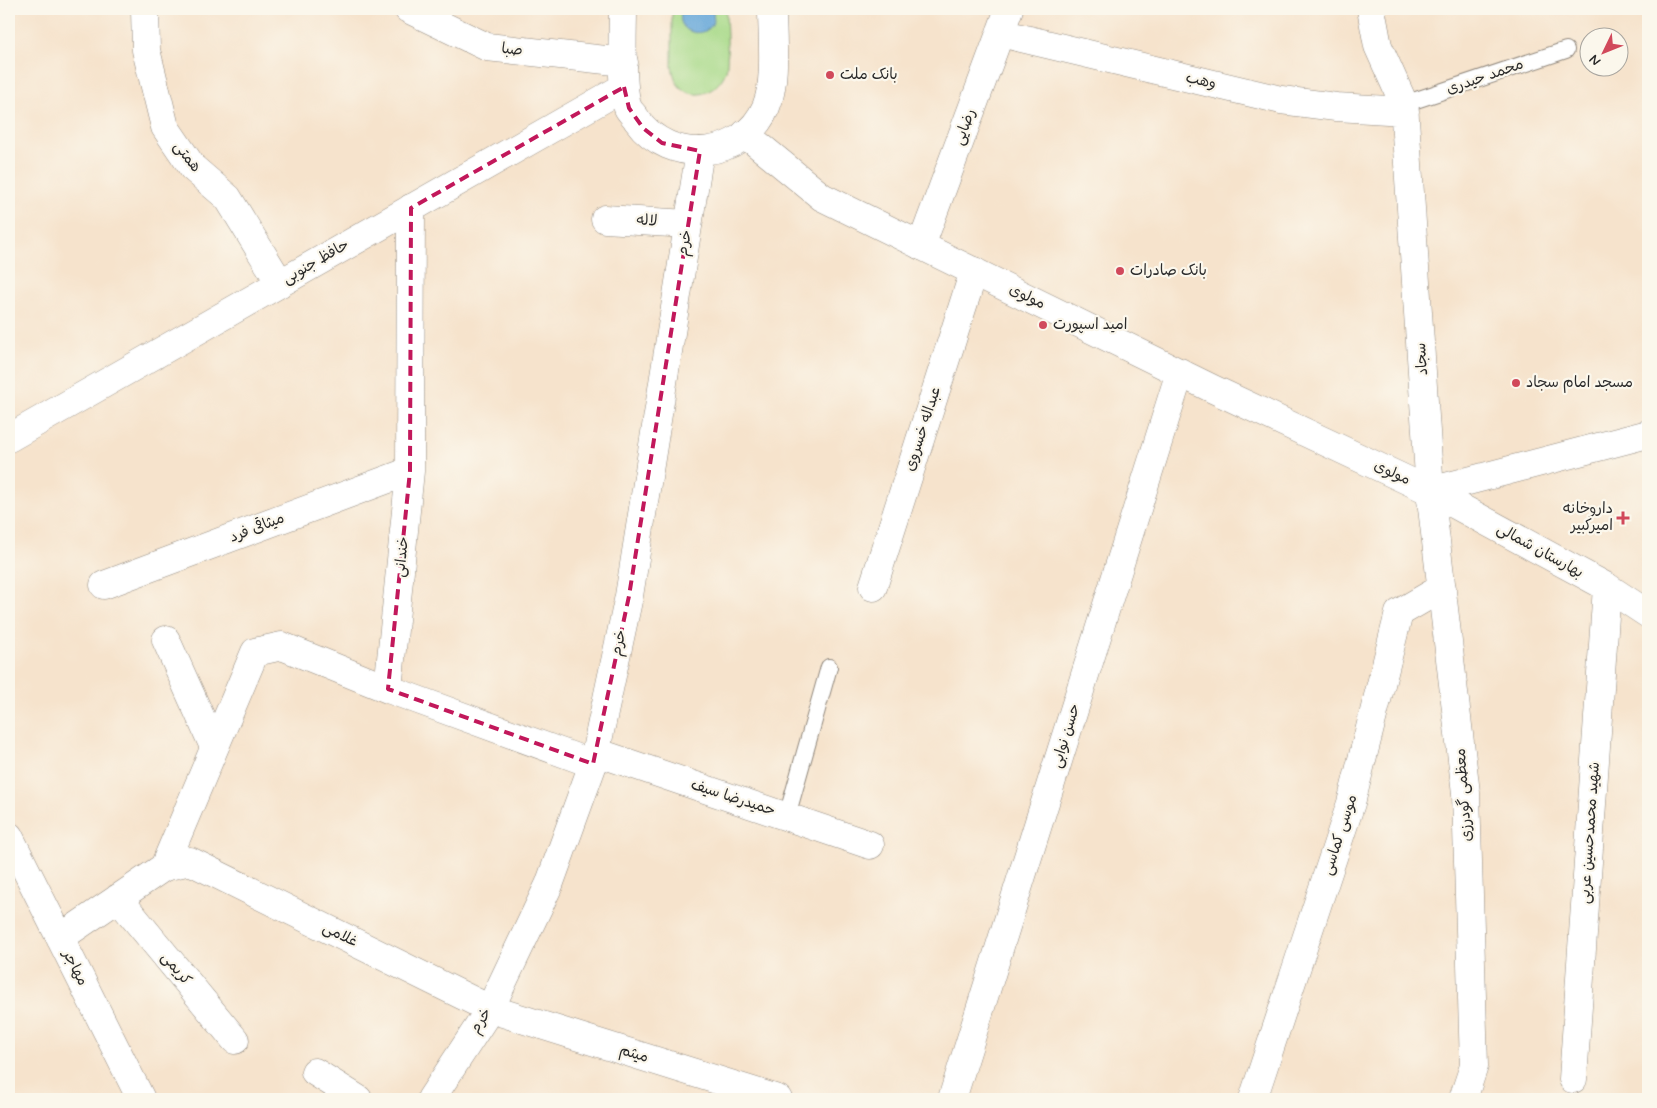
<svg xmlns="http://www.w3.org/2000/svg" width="1657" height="1108" font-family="Mynerve,'Playpen Sans Arabic',sans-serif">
<rect width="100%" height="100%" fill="#fbf7ec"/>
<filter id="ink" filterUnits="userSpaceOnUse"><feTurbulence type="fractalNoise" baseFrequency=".02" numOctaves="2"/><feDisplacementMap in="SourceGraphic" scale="10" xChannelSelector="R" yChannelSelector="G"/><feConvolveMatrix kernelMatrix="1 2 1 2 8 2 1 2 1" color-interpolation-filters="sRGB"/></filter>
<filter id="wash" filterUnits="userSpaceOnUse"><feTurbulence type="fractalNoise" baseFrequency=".0096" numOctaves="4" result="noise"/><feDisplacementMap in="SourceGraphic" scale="20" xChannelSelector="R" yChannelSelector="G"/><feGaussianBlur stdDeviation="1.12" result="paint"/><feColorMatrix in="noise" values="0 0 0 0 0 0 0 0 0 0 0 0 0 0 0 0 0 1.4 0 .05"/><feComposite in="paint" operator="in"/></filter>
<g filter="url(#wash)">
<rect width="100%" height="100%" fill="#f6e3cc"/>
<path fill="#a7d988" stroke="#69825a" d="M672,9H726C726,22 729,61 726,71C719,90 697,103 680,87C675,82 673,72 672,66Z"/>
<path fill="#66a7d9" stroke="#486982" d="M682,9H712C723,41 671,40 682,9Z"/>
</g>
<g filter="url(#ink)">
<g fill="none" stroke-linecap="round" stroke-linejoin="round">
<defs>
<path id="service" d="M1404,104L1566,50
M787,816L829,667"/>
<path id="minor" d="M145,9L146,50L165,127L193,168L228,198L280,283
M408,9L487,47L624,62
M1371,9L1378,46L1404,104L1430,491L1466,793L1474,1066L1463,1099
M1000,33L1281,100L1336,107L1405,111
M605,219L688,224
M921,246L1009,9
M104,585L410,471
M873,587L974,271
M166,640L214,747
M388,689L410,471L411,208
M596,752L870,845
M9,836L141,1099
M164,867L255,652L282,646L388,689L593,764
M118,898L235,1040
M60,938L164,867L190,861L490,1009L778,1099
M315,1072L358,1099
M1573,1079L1607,587
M952,1099L1180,372
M1253,1099L1351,803L1399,613L1442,588"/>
<path id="tertiary" d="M745,134L822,197L1213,389L1430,491L1607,587L1648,614
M1430,491L1648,434
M431,1099L490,1009L549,885L593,764L629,596L700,151"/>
<path id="secondary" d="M623,9C623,33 620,86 628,108C630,112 635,116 637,120C670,166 743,160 766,107C777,81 772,37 772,9
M9,438L624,87"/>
</defs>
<use href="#service" stroke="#90877c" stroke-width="18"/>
<use href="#minor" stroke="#90877c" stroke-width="29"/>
<use href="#tertiary" stroke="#90877c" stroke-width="29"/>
<use href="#secondary" stroke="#90877c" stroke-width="29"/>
<use href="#service" stroke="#fff" stroke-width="16"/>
<use href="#minor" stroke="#fff" stroke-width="28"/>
<use href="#tertiary" stroke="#fff" stroke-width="28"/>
<use href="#secondary" stroke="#fff" stroke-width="28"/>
</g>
</g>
<path fill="none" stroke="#c2185b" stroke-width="4" stroke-dasharray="10 6" stroke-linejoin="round" d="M624,87L629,108L643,128L662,143L700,151L629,596L593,764L388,689L410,471L411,208Z"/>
<g fill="#d1495b" stroke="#fbf7ec" stroke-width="2">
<circle cx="830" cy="75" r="5"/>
<circle cx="1120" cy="271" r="5"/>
<circle cx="1043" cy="325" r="5"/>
<circle cx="1516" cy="383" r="5"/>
<path d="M1620.5 510.5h5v5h5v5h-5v5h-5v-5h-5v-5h5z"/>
</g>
<g text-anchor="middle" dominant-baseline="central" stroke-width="4.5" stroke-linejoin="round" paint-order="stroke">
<g font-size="15" fill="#2b2b2b" stroke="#fbf7ec">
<text transform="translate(512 50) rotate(6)">صبا</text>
<text transform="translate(1485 77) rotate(-19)">محمد حیدری</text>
<text transform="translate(1201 81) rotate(13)">وهب</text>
<text transform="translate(965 127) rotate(-70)">رضایی</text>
<text transform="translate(187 157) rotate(52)">همتی</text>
<text transform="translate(647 221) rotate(3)">لاله</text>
<text transform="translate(685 243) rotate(-81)">خرم</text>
<text transform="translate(316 262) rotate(-30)">حافظ جنوبی</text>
<text transform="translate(1027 297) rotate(26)">مولوی</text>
<text transform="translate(1422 359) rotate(-94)">سجاد</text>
<text transform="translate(923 429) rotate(-72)">عبداله خسروی</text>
<text transform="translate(1392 473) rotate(25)">مولوی</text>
<text transform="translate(257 528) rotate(-21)">میثاقی فرد</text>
<text transform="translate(1540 551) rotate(29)">بهارستان شمالی</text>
<text transform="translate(402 557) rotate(-84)">خندانی</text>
<text transform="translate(619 643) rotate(-78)">خرم</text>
<text transform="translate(1066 736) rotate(-73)">حسن نوابی</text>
<text transform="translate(1464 795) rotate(-94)">معظمی گودرزی</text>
<text transform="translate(733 798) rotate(18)">حمیدرضا سیف</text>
<text transform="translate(1590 833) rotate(-86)">شهید محمدحسین عربی</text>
<text transform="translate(1340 835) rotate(-72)">موسی کماسی</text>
<text transform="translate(340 935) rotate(26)">غلامی</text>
<text transform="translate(75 968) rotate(63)">مهاجر</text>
<text transform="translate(176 969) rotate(50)">کریمی</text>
<text transform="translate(481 1021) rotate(-58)">خرم</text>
<text transform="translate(634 1054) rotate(17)">میثم</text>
</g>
<g font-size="15" fill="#2b2b2b" stroke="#fbf7ec" text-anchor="start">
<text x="840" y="75">بانک ملت</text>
<text x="1130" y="271">بانک صادرات</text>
<text x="1053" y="325">امید اسپورت</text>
<text x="1526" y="383">مسجد امام سجاد</text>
<text x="1613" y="509" text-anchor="end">داروخانه<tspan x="1613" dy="17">امیرکبیر</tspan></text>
</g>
</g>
<rect width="1657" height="1108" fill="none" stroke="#fbf7ec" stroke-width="30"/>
<g transform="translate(1604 52) rotate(227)"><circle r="24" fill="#fbf7ec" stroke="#a8a59f"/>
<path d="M0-4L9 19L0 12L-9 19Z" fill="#d1495b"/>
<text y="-8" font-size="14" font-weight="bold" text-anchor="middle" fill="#2b2b2b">N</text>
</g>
</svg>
